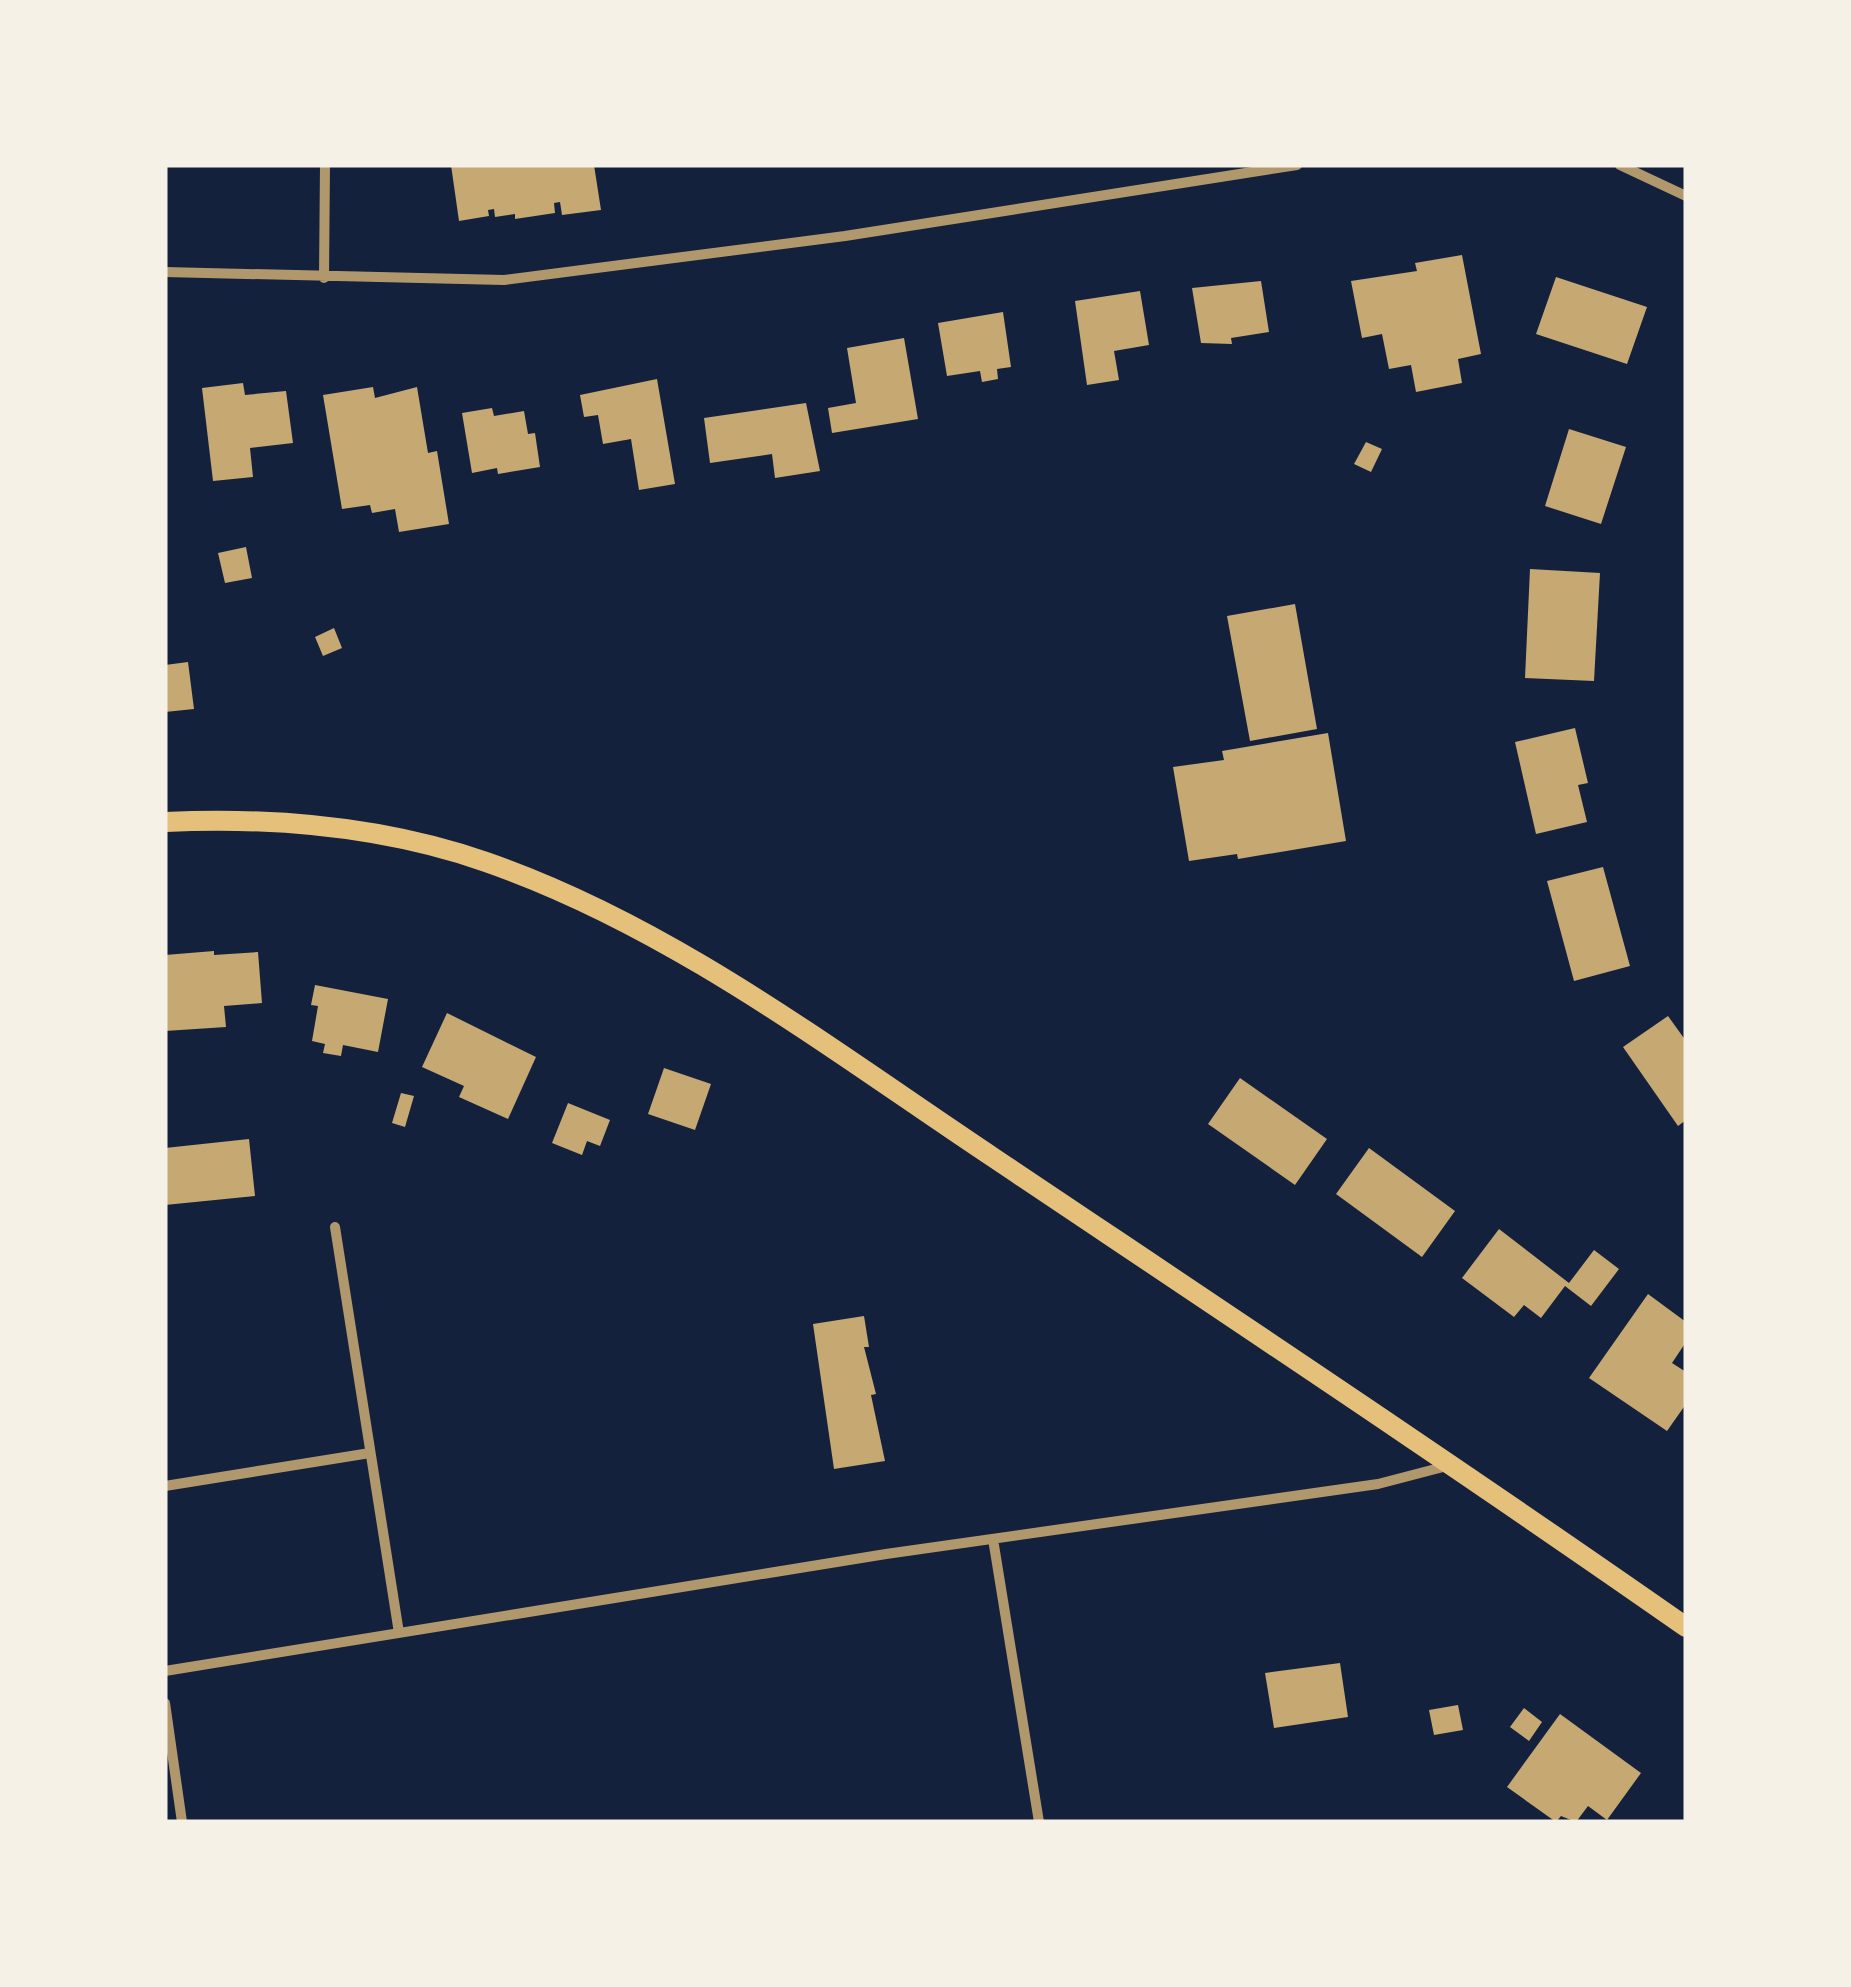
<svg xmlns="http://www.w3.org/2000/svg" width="1851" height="1987" font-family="Signika,sans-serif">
<rect width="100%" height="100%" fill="#14213d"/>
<path fill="#c6a872" d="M451,165H594L601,210L562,215L560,202L554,203L555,213L515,219V214L495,217L494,209L488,210L489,216L459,221Z
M1462,255L1481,354L1458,359L1462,383L1416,392L1411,365L1389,369L1382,334L1362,338L1351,281L1417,271L1415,263Z
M1556,277L1647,307L1627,364L1536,334Z
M1261,281L1269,332L1231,338L1232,344L1201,343L1192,288Z
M1140,291L1149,345L1114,351L1119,380L1087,385L1075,301Z
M1003,312L1011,367L997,369L998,379L982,382L980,371L947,376L938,323Z
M904,338L918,419L832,433L828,408L856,403L847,348Z
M657,379L675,484L639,490L631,439L603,444L598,415L584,417L580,395Z
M243,383L245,395L286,391L293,443L250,448L253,477L213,481L202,388Z
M373,387L375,398L417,387L428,453L437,451L449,524L399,532L395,509L372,513L370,505L342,509L323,395Z
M806,403L820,471L775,478L772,454L710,463L704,418Z
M492,408L494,416L524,411L528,434L535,433L540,467L498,474L497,468L472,473L462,413Z
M1569,429L1626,447L1601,524L1545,506Z
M1366,442L1382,449L1371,472L1354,464Z
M246,547L252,578L225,583L218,553Z
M1530,569L1600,573L1594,681L1525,678Z
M1295,604L1317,729L1250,741L1227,616Z
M334,628L342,648L323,656L315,637Z
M188,662L194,709L165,712V665Z
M1575,728L1588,783L1578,785L1587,822L1536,834L1515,742Z
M1328,733L1346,841L1238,859L1237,854L1189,861L1173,767L1224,760L1222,751Z
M1603,867L1630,966L1574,981L1547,881Z
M214,951V955L258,952L262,1003L224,1006L226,1027L165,1031V955Z
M315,985L388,999L378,1052L343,1045L341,1056L323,1053L325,1044L312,1041L318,1006L311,1005Z
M447,1013L536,1057L508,1119L459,1097L464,1086L422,1067Z
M1668,1016L1686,1041V1120L1678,1126L1623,1047Z
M664,1068L711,1084L695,1130L648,1114Z
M1240,1078L1327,1139L1295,1185L1208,1124Z
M401,1093L414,1096L405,1127L392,1123Z
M568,1103L610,1120L600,1146L587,1141L582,1155L552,1143Z
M249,1139L255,1196L165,1205V1148Z
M1369,1148L1455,1211L1422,1257L1336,1194Z
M1499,1229L1569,1283L1594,1250L1619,1269L1591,1306L1565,1286L1541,1318L1524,1305L1514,1317L1462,1278Z
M1648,1294L1686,1322V1342L1672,1363L1686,1372V1404L1667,1431L1589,1378Z
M864,1316L869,1347H864L876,1394L871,1395L885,1461L834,1469L813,1324Z
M1340,1663L1348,1717L1274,1728L1265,1673Z
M1458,1705L1463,1730L1434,1735L1429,1710Z
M1524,1708L1542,1722L1529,1741L1510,1727Z
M1560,1714L1641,1773L1607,1820L1588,1806L1576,1822L1561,1816L1556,1822L1507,1787Z"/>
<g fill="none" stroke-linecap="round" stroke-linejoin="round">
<path stroke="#b1986c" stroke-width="10" d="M1620,165L1686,196
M165,272L504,280L845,236L1297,165
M324,278L325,165
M335,1227L399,1633
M165,1486L370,1453
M993,1539L1039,1822
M165,1671L886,1554L1378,1484L1447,1466
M165,1703L182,1822"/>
<path stroke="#e5c07b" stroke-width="20" d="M165,822C272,817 385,827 486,862C671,926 833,1051 994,1158C1225,1313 1457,1467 1686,1627"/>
</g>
<rect width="1851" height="1987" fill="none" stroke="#f6f1e7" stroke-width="335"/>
</svg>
